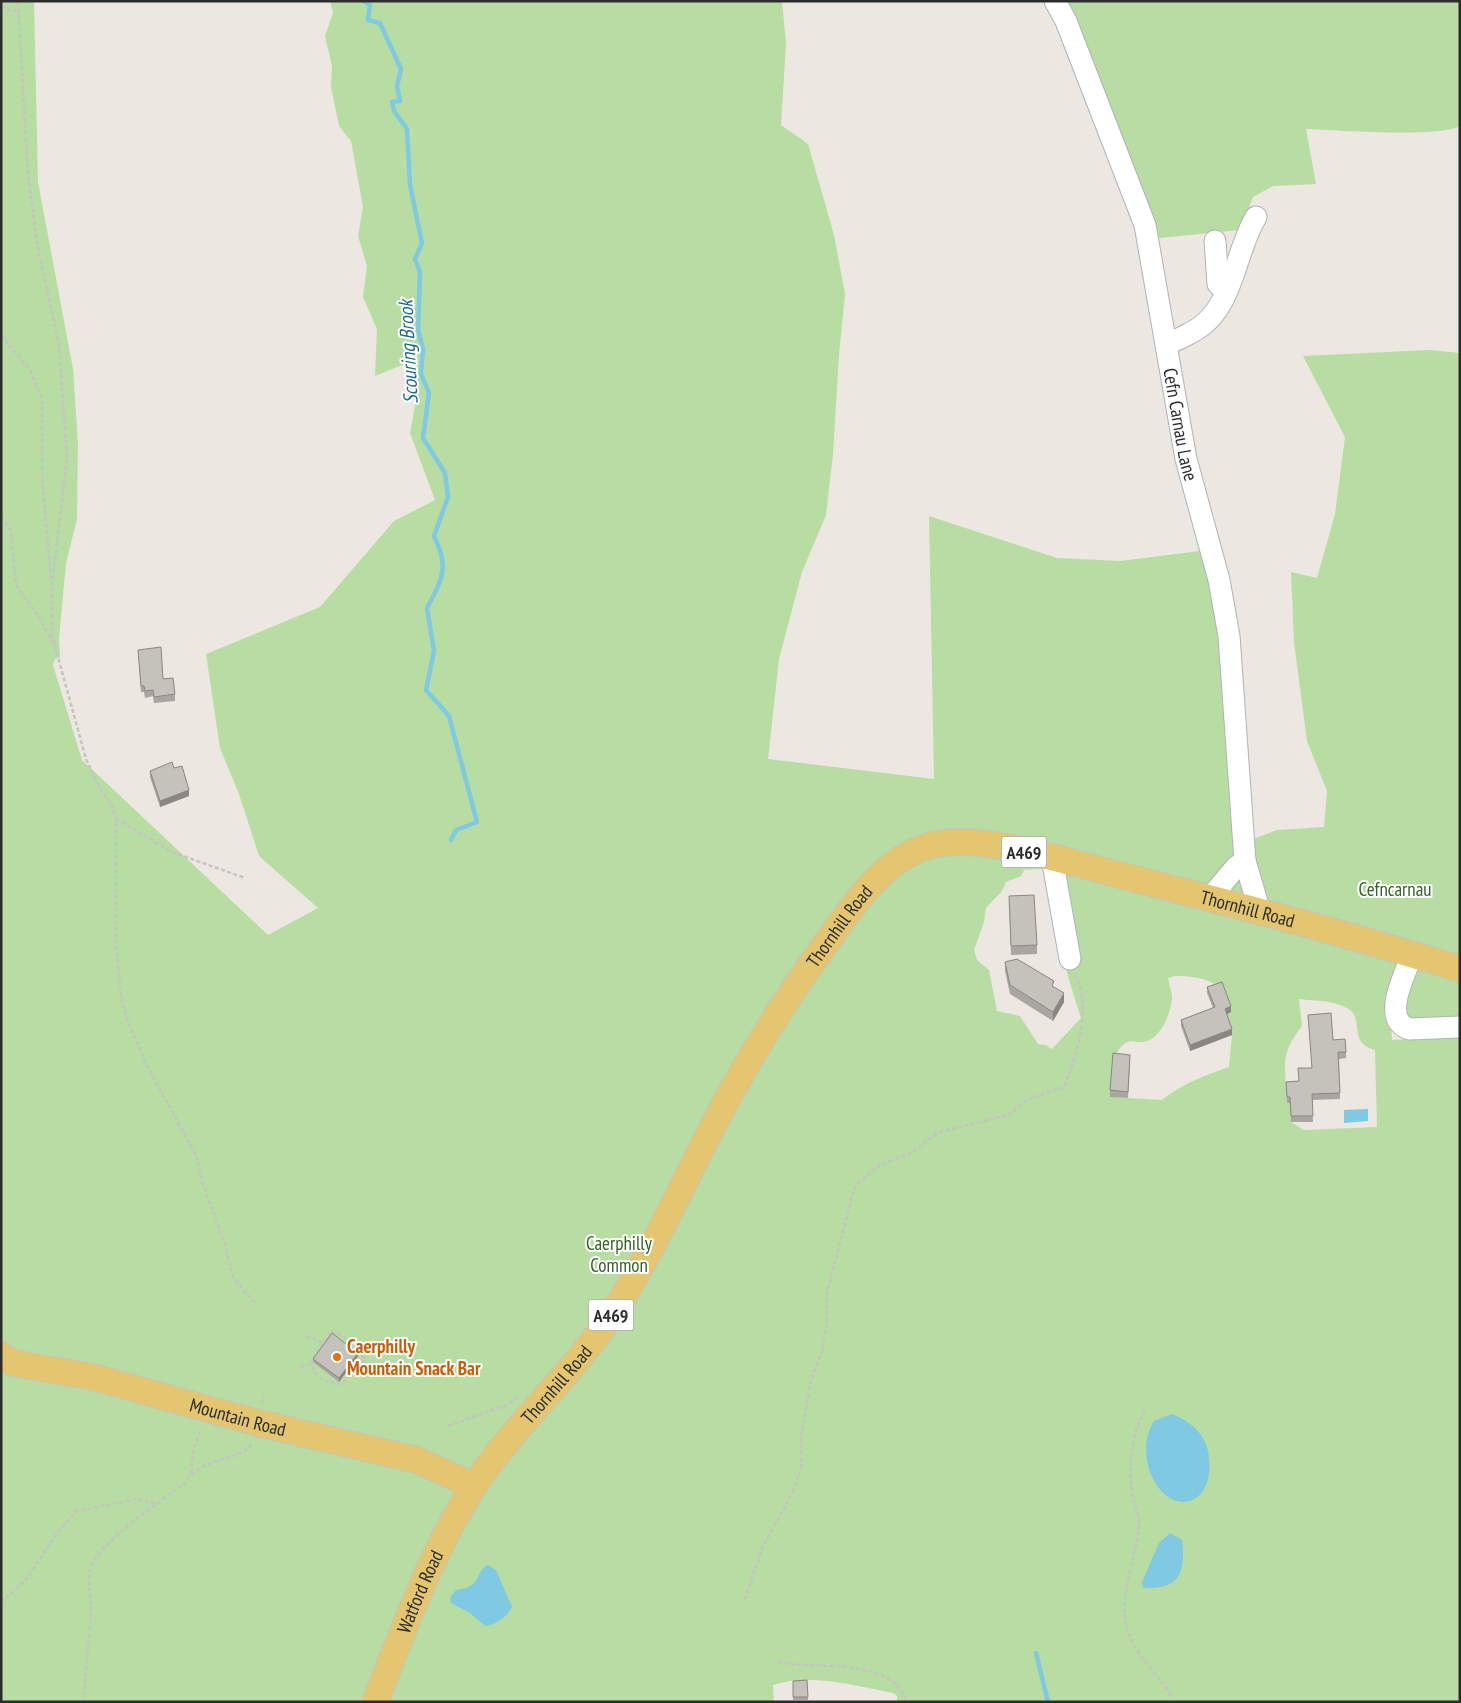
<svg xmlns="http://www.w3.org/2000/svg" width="1461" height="1703" font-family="'PT Sans Narrow',sans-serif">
<rect width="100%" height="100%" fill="#ece7e0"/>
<path fill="#b7dda3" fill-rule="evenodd" d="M1,1H34L38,182L73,369L78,444L77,519L66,563L59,639L60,657L55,659L53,665L82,760L268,935L318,908L259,856L239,794L220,748L206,654L320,607L394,521L435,500L410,433L417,395L411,376L413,366L402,365L375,376L377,329L363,297L367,266L358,236L363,207L351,141L339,126L331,87L332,66L325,36L333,13L330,1H782L786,44L781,125L808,144L834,235L845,294L839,355L833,454L826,515L802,572L779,659L768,759L934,779L929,516L1057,558L1120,561L1200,551L1215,586L1253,839L1277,830L1324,827L1327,791L1307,741L1294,642L1291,572L1317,578L1335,514L1345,437L1303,356L1430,350L1460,353V1020L1391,1024L1392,1040L1460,1036V1702H897V1696L893,1693C855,1686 812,1673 773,1685L774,1702H1ZM1041,869L1045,871C1052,922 1065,969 1081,1018L1052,1049L1046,1045L1038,1044L1020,1016L997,1011L989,970L977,960L974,950L984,922L986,908L1002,891L1006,882L1021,876L1024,870ZM1175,976C1193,976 1206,978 1222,988L1225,1015L1232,1035L1229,1067C1204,1076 1183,1083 1162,1100L1111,1097C1112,1080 1109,1057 1123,1045C1130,1038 1136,1043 1144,1042C1161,1039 1171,1013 1172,998C1172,992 1169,984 1168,978ZM1299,999C1316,1001 1336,1000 1350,1010C1364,1021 1348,1043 1375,1050L1377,1127L1304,1130L1291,1122L1290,1103H1287C1286,1066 1278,1057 1302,1026Z
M1065,1H1460V126C1439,138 1336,130 1306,129L1316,184L1273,186L1253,197L1240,230L1159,238Z"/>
<path fill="#7fc9e3" d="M1368,1109V1121L1344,1123V1110Z
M1172,1414C1185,1419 1198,1428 1204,1440C1212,1455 1213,1487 1196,1498C1176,1511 1156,1490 1150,1472C1144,1453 1144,1438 1154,1421Z
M1170,1533L1182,1540C1186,1572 1180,1590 1143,1588L1142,1582L1159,1543Z
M488,1565L496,1570L512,1607C507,1617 495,1625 485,1626L470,1613L451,1603L450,1598L455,1591C462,1588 468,1589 474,1583C480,1577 479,1569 488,1565Z"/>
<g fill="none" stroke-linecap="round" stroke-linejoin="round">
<path stroke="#7fc9e3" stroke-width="4.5" d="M363,1L370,5L368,20L380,23L401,69L397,86L400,101L392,102L394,111L407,129L410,185L422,243L415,259L420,272L418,329L423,349L421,374L429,393L423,438L445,473L448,497L434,536C450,568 442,579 427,608L434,651L426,690L449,716L477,822L456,830L451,840
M1036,1653L1048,1702"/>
<defs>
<g id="minor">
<path id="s1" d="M1055,1L1066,21L1145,225L1186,459L1219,580L1229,636L1245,861L1260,912"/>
<path d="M1215,241L1218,284L1226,292"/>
<path d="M1166,343C1178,341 1184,336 1194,331C1234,309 1234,253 1256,217"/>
<path d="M1052,858L1070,959"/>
<path d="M1210,898L1236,867L1245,861"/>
<path d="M1412,954C1406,974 1380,1018 1409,1029L1460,1027"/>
</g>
<g id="major">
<path id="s2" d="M1,1355L13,1363L93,1377L258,1423L417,1460L474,1486"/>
<path id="s3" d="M375,1702C404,1629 431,1552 474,1486C515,1424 572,1375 613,1313C652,1253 681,1187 714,1124C747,1060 785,1000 827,942C855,903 886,854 937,844C985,834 1067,862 1116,874C1231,904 1346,933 1460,969"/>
</g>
</defs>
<use href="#minor" stroke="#b0b2bb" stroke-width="23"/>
<use href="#major" stroke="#c4c4c4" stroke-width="28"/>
<path stroke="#c4c4c4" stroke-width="2.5" stroke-dasharray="4 2.5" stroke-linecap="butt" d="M18,1L28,175L37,243L59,345L67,458L52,586V635L86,759L99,787L112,806L116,819V946L121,995L126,1016L145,1062L196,1155L202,1181L225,1245L233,1278L257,1305
M1,6L12,11H19
M1,335L31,372L42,400V478L51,579
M1,517L11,531L16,585L39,617L56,649
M116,819L172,852L245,878
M331,1332C345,1334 356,1348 364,1358L342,1384C327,1385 311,1377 312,1359Z
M307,1336L324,1343
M362,1361L375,1373L374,1376
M301,1367L312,1364
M262,1403L264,1395
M1145,1411C1130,1437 1128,1467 1133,1496C1135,1506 1140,1516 1139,1526C1136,1556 1118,1600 1127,1628C1133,1652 1160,1677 1173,1698
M448,1426L507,1405L517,1397
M191,1473L194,1448L201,1429
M745,1599L763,1546L793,1492L801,1469V1437L811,1380L822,1352L827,1323V1292L855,1186L880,1165L911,1153L939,1132L1009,1115L1026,1100L1064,1087C1078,1052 1091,1011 1076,975
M1,1602L25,1581L58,1532L77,1511L137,1499L158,1504
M778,1662C815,1670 892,1656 907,1702
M83,1702C86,1671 89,1641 91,1610C92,1595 85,1580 92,1565C104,1538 161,1502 186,1482C199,1457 240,1463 252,1443"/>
<use href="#minor" stroke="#fff" stroke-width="21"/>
<use href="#major" stroke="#e3c66f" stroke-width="26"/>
</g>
<path fill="#a9a6a1" d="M138,650L163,679L175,694V701L154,703L153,696L145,698L144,692H141Z
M174,768L189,796L160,807L150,777V771Z
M1009,896L1037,945V954L1011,955Z
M1005,962L1054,987L1064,1002L1053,1021L1010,994L1005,971Z
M1207,987L1231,1012L1227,1014L1232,1035L1190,1051L1181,1026V1020L1213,1008L1207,993Z
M1308,1015L1333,1040L1346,1052V1058L1339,1059L1340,1099L1312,1100L1313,1122H1291L1290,1103H1287L1286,1082L1298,1081L1312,1068Z
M1130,1061L1128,1098L1110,1097V1090Z
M358,1356L339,1382L313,1362V1359Z
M807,1680L808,1700H793V1681Z"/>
<path fill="#8a8783" d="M189,790V796L160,807V801Z
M1064,993V1002L1053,1021V1012Z
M1231,1006V1012L1225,1015V1009Z
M1232,1029V1035L1190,1051V1045Z
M358,1353V1356L339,1382V1378Z"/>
<path fill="#c5c1bb" stroke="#8a8783" d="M161,647L163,679L173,678L175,694L154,697L153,690L145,691L144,686H141L138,650Z
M172,762L174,768L182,766L189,790L160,801L150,771Z
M1034,895L1037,945L1011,946L1009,896Z
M1017,959L1054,981L1052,986L1064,993L1053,1012L1010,985L1005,962Z
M1222,982L1231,1006L1225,1009L1232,1029L1190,1045L1181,1020L1215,1007L1207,987Z
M1331,1013L1333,1040L1345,1039L1346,1052H1338L1340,1093L1312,1094L1313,1116H1291L1290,1097H1287L1286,1082L1299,1081L1298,1068H1312L1308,1015Z
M1113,1053L1130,1055L1128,1092L1110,1090Z
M332,1333L358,1353L339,1378L313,1359Z
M807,1680L808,1697H793V1681Z"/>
<circle fill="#e8710a" stroke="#fff" stroke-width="2" cx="337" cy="1357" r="5"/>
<g text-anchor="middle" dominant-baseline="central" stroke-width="4" stroke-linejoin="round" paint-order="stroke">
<g fill="#fff" stroke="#6b6b6b" stroke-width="1">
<rect x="1001.5" y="836.5" width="45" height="31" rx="4"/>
<rect x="588.5" y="1299.5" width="45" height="31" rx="4"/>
</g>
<g font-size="18" font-weight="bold" fill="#2c2c2c">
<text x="1024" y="852">A469</text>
<text x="611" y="1315">A469</text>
</g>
<g font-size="19" fill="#2c2c2c" stroke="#fff">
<text stroke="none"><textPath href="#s1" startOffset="444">Cefn Carnau Lane</textPath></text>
<text stroke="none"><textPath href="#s3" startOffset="1359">Thornhill Road</textPath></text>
<text stroke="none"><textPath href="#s3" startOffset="909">Thornhill Road</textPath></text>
<text stroke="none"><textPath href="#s3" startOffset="369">Thornhill Road</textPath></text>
<text stroke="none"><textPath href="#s2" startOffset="246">Mountain Road</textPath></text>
<text stroke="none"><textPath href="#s3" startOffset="119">Watford Road</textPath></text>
</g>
<g font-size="19" fill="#316323" stroke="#fff">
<text x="1395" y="889">Cefncarnau</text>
<text x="619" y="1243">Caerphilly<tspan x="619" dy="22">Common</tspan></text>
</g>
<g font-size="19" font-weight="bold" fill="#c56008" stroke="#fff" text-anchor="start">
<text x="347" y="1346">Caerphilly<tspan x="347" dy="22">Mountain Snack Bar</tspan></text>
</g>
<g font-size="20" font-style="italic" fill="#1c6a90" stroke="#fff">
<text transform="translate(408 352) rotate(-93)">Scouring Brook</text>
</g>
</g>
<rect width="1461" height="1703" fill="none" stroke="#2c2c2c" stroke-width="5"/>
</svg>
